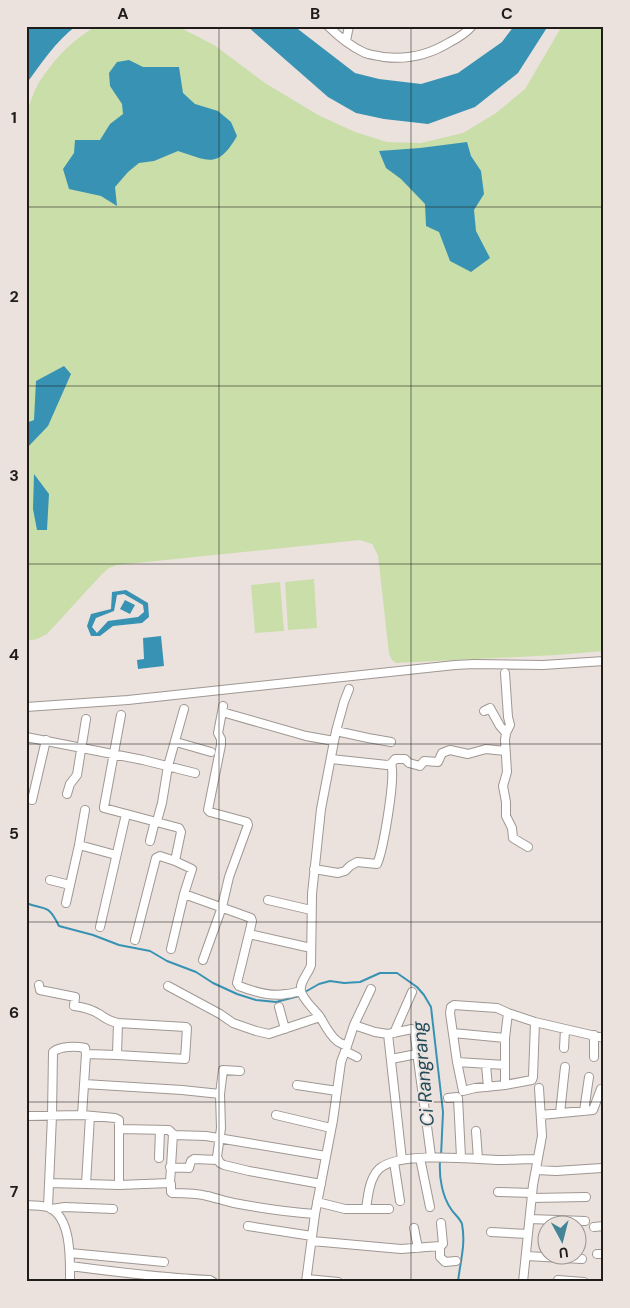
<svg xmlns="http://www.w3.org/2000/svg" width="630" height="1308" font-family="'DM Sans',sans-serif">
<rect width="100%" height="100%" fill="#ebe2de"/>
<path fill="#cadea9" d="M96,26H177L214,45L265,83L318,115L355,132L387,142L421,143L463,133L496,113L525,89L562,26H604V651L557,655L396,663L392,660L389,654L378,555L372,544L360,540L117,565L109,568L102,574L47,634L37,639L26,641V113C30,104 33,93 38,84C54,59 70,42 96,26Z
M314,579L317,628L288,630L285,582Z
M280,582L284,631L255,633L251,585Z"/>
<path fill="#3792b3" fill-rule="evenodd" d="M26,26H76C55,42 41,64 26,84Z
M247,26H294L355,73L379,79L421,84L458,73L502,42L514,26H548L518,73L475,107L428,124L384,119L356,113L328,97Z
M129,60L143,67H179L183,93L195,104L218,111L231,122L237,136C218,169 209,161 178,151L154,161L139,163L128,172L115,187L117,206L101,196L69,189L63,169L74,153L75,140H100L110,124L123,114L122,104L110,86L109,73L117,62Z
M467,142L471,156L481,171L484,194L474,210L476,231L490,258L471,272L450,261L439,232L426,226L425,204L401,179L386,168L379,151L420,148Z
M64,366L71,374L48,426L26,449V423L34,420L36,381Z
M34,474L49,494L47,530H37L33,509Z
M126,590L148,603L149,617L142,623L113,626L100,636H91L87,626L91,614L111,609L112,592ZM124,594L143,605L144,612L138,617L108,621L97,633L92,627L96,618L114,611L117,595Z
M125,600L135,605L130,614L120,609Z
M161,636L164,666L138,669L137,660L144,659L143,638Z"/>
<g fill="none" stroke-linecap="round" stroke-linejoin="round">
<path stroke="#3792b3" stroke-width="2" d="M26,903C46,911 48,903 59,926L93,935L119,945L150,951L167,961L196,972L213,983L237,994L256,1000L276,1002L299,996
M305,992L319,984L330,981L344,983L360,982L380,973H397L417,987L424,995L431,1007L443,1112L441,1156
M440,1161C439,1177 442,1196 451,1209C454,1214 460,1218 462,1224C466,1245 460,1262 458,1282"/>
<defs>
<path id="minor" d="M328,26C338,36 352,47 365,53C371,55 378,56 384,57C408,60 429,55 450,42C458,38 466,33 472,26
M346,41L349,26
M505,673L508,717L510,725L506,733L505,740L507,772L503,786L506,802V816L512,828L513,838L528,847
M223,706L222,712L306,736L334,741
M26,707L128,700L455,665L474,664L543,665L604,661
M484,711L490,708L500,726L506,733
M121,715L104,807V808L179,828L181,832L175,861L192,869L184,894L171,949
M336,731L368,738L391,742
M26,737L143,760L195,773
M176,742L211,752
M331,759L387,765L391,764L395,759H405L409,763L420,766L424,761L438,762L442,753L450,750L468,754L486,749L505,751
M67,794L70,784L77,775L86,719
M32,800L46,740
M157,821L162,803L168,766L184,709
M150,841L155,821
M79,845L116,855
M314,869L338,873L345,871L350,866L357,862L377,864C383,851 396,777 391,764
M50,880L70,885
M184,894L251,918L252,921L249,934L237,983L239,986C252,991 271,997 286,994C291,994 296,992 301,991
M268,900L311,910
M66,903L79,845L85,810
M100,927L126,814
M249,934L311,948
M135,940L156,858L160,856L175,861
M203,960L222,907L229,877L248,825L247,822L210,812L208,810L221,745V739L218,733L222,712
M39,985L40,990L75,997L74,1006C83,1007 91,1009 99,1014C107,1019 108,1021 118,1023
M168,986L220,1014L233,1023L256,1031L269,1034L320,1017
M279,1007L285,1029
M535,1022L533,1077L532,1080L505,1085L475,1088L463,1091L457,1062L450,1013L451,1007L454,1005L497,1008L508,1013L535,1022L604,1038
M354,1025L375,1032L388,1034L412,1029L414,1030L431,1156
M394,1033L412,992
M453,1033L505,1038
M388,1034L402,1160
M347,1046L354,1025L371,989
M564,1048L565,1029
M345,1051L357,1057
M594,1057V1035
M391,1059L417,1054
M457,1062L505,1065
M486,1065L488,1087
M84,1084L182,1090L220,1094L221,1128L217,1157L220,1163L224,1165L249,1171L321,1184
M297,1085L337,1091
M505,1085V1038L508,1013
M220,1094L223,1070L240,1071
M448,1098L457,1097L458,1098L461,1157
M584,1111L589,1077
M560,1113L565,1067
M276,1115L331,1128
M541,1115L593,1110L601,1089
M26,1116L82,1115
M90,1116L86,1184L119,1185V1120L115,1118L82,1115L86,1054L117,1055L118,1023L186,1027L187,1028L185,1059L117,1055
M120,1129L169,1130L174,1135L206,1136L326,1156
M476,1131L478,1159
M159,1158L160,1130
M420,1158L430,1207
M394,1162L400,1201
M170,1167L189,1168L191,1161L194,1159L218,1160
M536,1170L556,1171L602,1168
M49,1183L86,1184
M170,1183L173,1134
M119,1185L170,1183L171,1184V1192L172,1193C184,1193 196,1193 207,1196C216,1198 225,1201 234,1203C260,1208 287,1212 315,1214
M498,1192L532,1193
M532,1198L586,1197
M317,1202L345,1209H366C368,1196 369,1179 379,1169C399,1151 472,1159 499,1160C512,1160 525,1159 537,1159
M26,1205C33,1206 43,1205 50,1208C72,1219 70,1261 70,1282
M48,1207L52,1116L53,1052C60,1046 76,1046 85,1048L86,1054
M51,1209L65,1207L113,1209
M366,1209H389
M530,1219L585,1221
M441,1223L443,1244L440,1246V1257L445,1262L456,1261
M248,1226L312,1236
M594,1227L604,1226
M414,1228L418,1248
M491,1232L528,1234
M312,1241L401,1249L440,1246
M70,1253L164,1262
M597,1254H604
M526,1256L582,1259
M70,1266C116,1272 163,1278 210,1280L213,1282
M307,1279L338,1282
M558,1280L584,1282
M306,1282L315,1214L333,1120L341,1062L347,1046C342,1044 339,1043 336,1040C329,1034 325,1025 320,1017C314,1009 303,1000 301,991C299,982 309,973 311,965L312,894L321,809L336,731L344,702L349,689
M523,1282L533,1185L542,1136L539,1088"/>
</defs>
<use href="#minor" stroke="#9f9792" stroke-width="10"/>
<use href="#minor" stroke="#fff" stroke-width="8"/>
</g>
<path fill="none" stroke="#1f1c1a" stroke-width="1" stroke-opacity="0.55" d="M219,26V1282M411,26V1282M26,207H604M26,386H604M26,564H604M26,744H604M26,922H604M26,1102H604"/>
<g text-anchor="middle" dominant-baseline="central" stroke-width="4" stroke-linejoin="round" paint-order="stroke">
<g font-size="19" font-style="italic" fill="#244b5a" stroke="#ebe2de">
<text transform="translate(423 1074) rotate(-95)">Ci Rangrang</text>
</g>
</g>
<rect width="630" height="1308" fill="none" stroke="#ebe2de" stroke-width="55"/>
<g transform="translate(562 1240) rotate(173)"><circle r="24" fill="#ebe2de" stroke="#999390"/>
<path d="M0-4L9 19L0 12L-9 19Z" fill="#438596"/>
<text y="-8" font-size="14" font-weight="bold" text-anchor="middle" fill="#1f1c1a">U</text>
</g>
<rect x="28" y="28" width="574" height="1252" fill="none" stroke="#1f1c1a" stroke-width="2"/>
<g font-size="16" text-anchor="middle" font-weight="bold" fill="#1f1c1a">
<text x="123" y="19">A</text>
<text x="315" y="19">B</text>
<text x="507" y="19">C</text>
<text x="14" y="123">1</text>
<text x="14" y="302">2</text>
<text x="14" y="481">3</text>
<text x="14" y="660">4</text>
<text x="14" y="839">5</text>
<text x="14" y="1018">6</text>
<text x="14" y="1197">7</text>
</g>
</svg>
